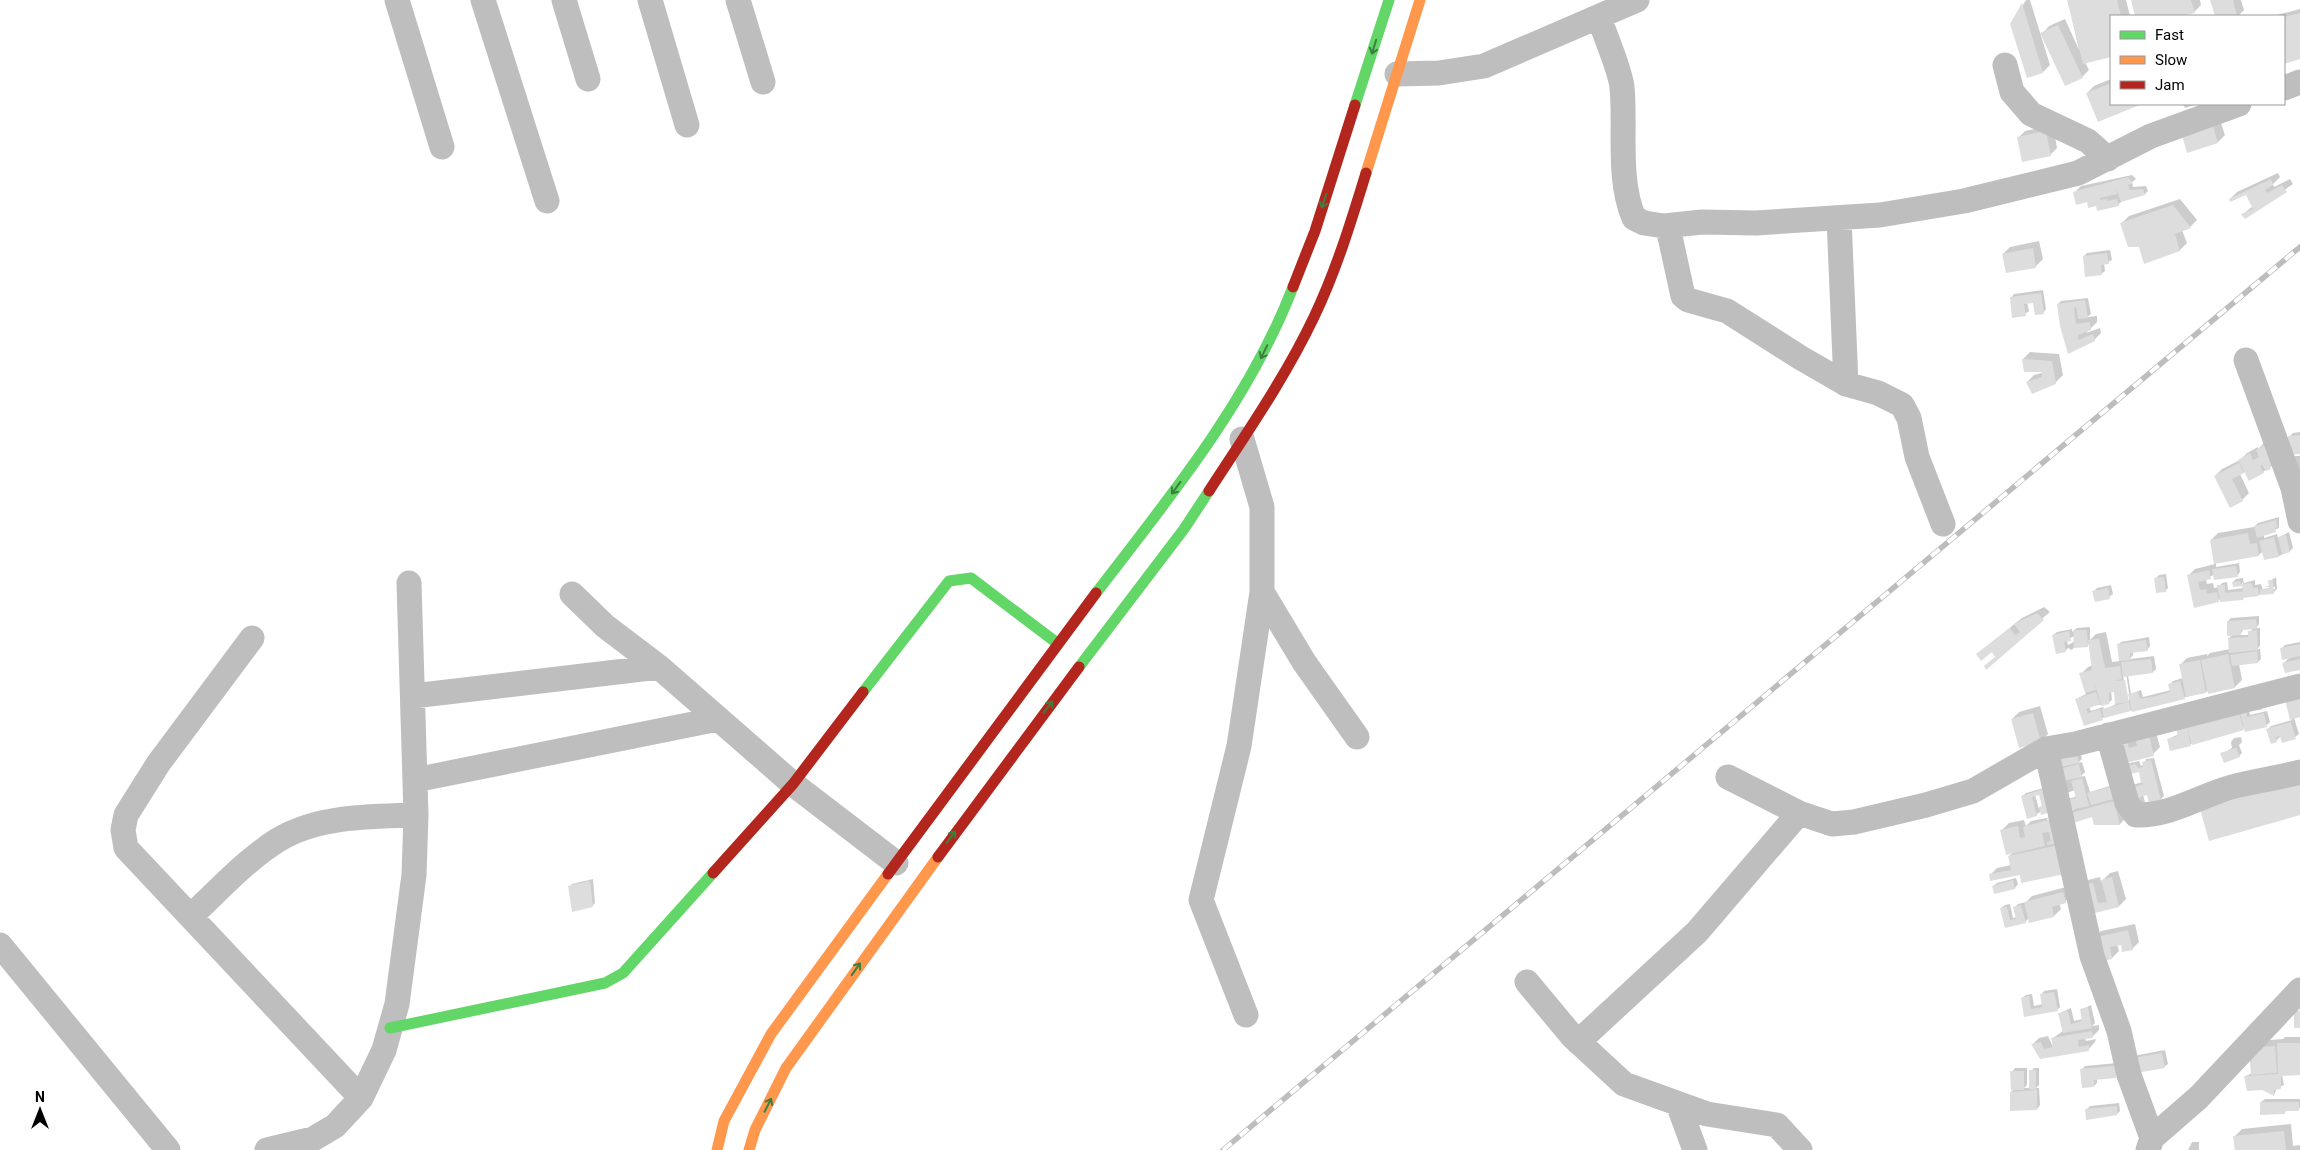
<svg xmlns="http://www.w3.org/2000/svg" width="2300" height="1150" font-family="Roboto,sans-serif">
<rect width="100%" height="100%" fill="#fff"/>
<path fill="#0003" fill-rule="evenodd" d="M2026,0H2030L2050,65L2043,72L2011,24Z
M2068,0H2126L2130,16H2111V55L2085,62L2089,70L2082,77L2042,34L2049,26L2065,19L2079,50Z
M2132,0H2200L2201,5L2194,12L2178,16H2137Z
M2211,0H2241L2244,10L2238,16H2216Z
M2300,9V58L2284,63V16H2273Z
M2111,79V104H2139L2099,120L2087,93L2094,86Z
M2183,104H2197L2185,108Z
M2220,120L2225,135L2218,142L2188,151Z
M2053,125L2057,148L2050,155L2018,138L2025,131Z
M2278,173L2280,177L2273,184L2274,187L2290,179L2293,184L2245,217L2243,214L2253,206L2247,193L2230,199L2237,192Z
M2132,175L2136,179L2132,182L2133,187L2146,186L2148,191L2145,194L2122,201L2118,205L2097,204L2074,193L2081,186Z
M2180,199L2197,220L2190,227L2182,230L2187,243L2180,250L2140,246L2122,223L2129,216Z
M2039,241L2043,259L2036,266L2003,254L2010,247Z
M2110,250L2112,260L2104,264L2105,271L2101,274L2084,256L2087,253Z
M2043,290L2046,309L2043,313L2034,301L2027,302L2029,311L2025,314L2011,298L2014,294Z
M2088,298L2091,314L2087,317L2097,316V322L2086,333L2100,328L2101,333L2094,340L2069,352L2058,304L2061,301Z
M2030,352L2059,354L2063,375L2055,383L2027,382L2034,375L2045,372L2023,359Z
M2300,432V453L2290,436L2293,433Z
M2264,443L2274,464L2263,472L2246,471L2240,474L2249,493L2242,500L2215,476L2222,469L2240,460L2247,453L2258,447V449Z
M2295,456H2300V474L2292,459Z
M2279,517V528L2264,534V538L2277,534L2278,538L2289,532L2293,548L2290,551L2279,556L2263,551L2259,555L2216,562V567L2239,563L2240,572L2237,576L2215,574L2206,579L2207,584L2213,583L2214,588L2219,587L2222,583L2227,582L2228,590L2244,588L2243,582L2241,585L2233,582L2236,579L2243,578L2244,583L2255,580V585L2261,584L2263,590L2275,589V587H2263L2270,586V581L2276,577L2277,589L2273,593L2245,596L2243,599H2221L2195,607L2188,576L2195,569L2215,564L2211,540L2218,533L2254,527L2258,523Z
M2166,574L2168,588L2165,591L2156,578L2159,575Z
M2111,585L2113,594L2109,597L2094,591L2097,588Z
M2044,607L2050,612L1996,657L1992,651L1977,654L2022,618Z
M2259,616V624L2256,628H2260V646L2257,649H2260L2261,659L2258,662L2239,664L2242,680L2235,687L2209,689L2206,692L2105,717L2085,725L2076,699L2086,694L2081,674L2088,667L2093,665L2090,643L2087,646H2075L2072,650L2068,648L2065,651L2053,635L2057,632L2072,629V632L2077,628L2090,627V640L2096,634L2106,632L2112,662L2120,661L2118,645L2121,642L2149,637L2150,646L2147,650L2133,652V655L2130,659L2154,656L2156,669L2153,672L2128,675L2131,694L2141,690L2143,697L2171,690L2170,684L2173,681L2183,678L2180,665L2187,658L2207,654V656L2210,653L2230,649L2229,638L2233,634L2228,621L2231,618ZM2244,628H2253L2249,635H2240ZM2074,636L2075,641L2068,645L2067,640ZM2126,673L2130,700H2127L2123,674ZM2111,691H2115L2116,704L2104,710L2103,707L2091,711L2089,707L2108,703L2112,700Z
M2300,642V668L2284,663L2290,657L2281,649L2285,645Z
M2285,696L2300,716L2294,718L2299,734L2295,737L2281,736L2276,741L2267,730L2271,726L2292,720Z
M2040,706L2048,734L2041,741L2012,719L2019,712Z
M2249,710L2250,715L2267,711L2270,722L2267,725L2246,730L2245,727L2171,750L2168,739L2179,734L2177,727Z
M2154,725L2160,747L2153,754L2123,762L2117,740Z
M2241,737L2242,742L2239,745L2242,753L2239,756L2222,754L2232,748L2231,742L2234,738Z
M2079,748L2082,759L2078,763L2082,762L2085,772L2080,777L2085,776L2090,792L2113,785L2127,817L2120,824L2095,823L2093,816L2068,815L2075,808L2068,799L2077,796L2075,790L2064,794L2058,770Z
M2154,758L2164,796L2161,799L2148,794L2143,795L2145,802L2142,805L2133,785L2142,782L2140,771L2126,764L2139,761L2141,766L2144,765L2146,759Z
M2048,787L2053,808L2050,811L2041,813V811L2036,815L2028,817L2022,796L2026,793ZM2040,794L2043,804L2039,809L2035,795Z
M2057,816L2047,819V821L2066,839L2021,873L1990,875L1997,868L2011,865L2009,856L2014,852L2002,830L2009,823L2024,820L2026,826L2031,821Z
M2118,871L2126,899L2119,906L2088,914L2081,887L2088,880L2100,877L2101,882L2110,873Z
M2016,878L2018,884L2015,888L1993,886L1997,883Z
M593,879L595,903L592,906L569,887L572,884Z
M2070,886L2072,894L2065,902L2059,903L2061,909L2054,916L2029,918L2025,922L2006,926L2001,908L2005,905L2010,904L2013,918L2017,917L2015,907L2018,904L2026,902L2032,896Z
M2135,924L2139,942L2132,949L2122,943L2117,944L2119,951L2112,958L2094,938L2101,931Z
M2057,989L2060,1007L2057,1010L2026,1015L2022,998L2026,995L2032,994L2034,1006L2043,1004L2041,995L2044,991Z
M2091,1005L2095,1023L2092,1026L2099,1025V1030L2092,1037L2085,1038L2086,1041L2096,1039L2095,1042L2088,1050L2040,1058L2033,1044L2039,1038L2048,1036L2053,1047V1038L2063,1031L2060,1013L2071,1008L2074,1021L2083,1019L2081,1010Z
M2285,1037H2300V1074L2282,1075L2284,1085L2277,1088L2274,1095L2246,1076L2252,1073L2257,1041L2283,1039Z
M2165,1050L2168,1064L2164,1067L2135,1058L2138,1055Z
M2117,1063L2118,1073L2115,1076L2097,1078V1083L2094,1086L2082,1069L2085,1066Z
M2015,1068H2027V1085L2024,1088H2031V1071L2034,1068H2039V1085L2036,1088H2039L2040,1105L2037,1109L2011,1092L2014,1089L2012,1072Z
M2265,1099H2300V1108L2288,1109L2284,1113L2261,1102Z
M2119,1103L2120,1111L2117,1114L2088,1119L2087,1109L2090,1106Z
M2291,1124L2293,1146L2300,1145V1150H2236L2235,1136L2242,1129Z
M2192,1142H2199V1150H2188Z"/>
<path fill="#ddd" d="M2067,0H2117L2121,16H2111V57L2083,64Z
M2131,0H2191L2195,13L2182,16H2135Z
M2210,0H2233L2237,16H2215Z
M2022,3L2043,73L2027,78L2010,24Z
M2300,13V59L2284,64V17Z
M2058,25L2083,78L2065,86L2040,33Z
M2111,83V104H2142L2098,122L2086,93Z
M2213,126L2218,143L2187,153L2182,135Z
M2046,131L2051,156L2022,162L2017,137Z
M2128,177L2133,183L2128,185L2130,190L2143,189L2145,195L2121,202L2116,188L2117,194L2100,198V200L2108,199L2107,201L2117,199L2119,206L2097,211L2096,206L2088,208L2087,202L2076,205L2073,192Z
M2271,179L2273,185L2265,190L2267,193L2282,185L2287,192L2245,219L2241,214L2253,209L2246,195L2230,202L2229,199Z
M2173,205L2191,228L2175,234L2180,251L2144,264L2139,247H2128L2120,223Z
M2033,248L2036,268L2006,273L2002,254Z
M2107,253L2109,264L2101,265L2102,275L2085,277L2083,256Z
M2041,293L2044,314L2035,315L2033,303L2024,304L2026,316L2012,318L2010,297Z
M2085,300L2088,318L2078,319L2076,307L2074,308L2076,324L2090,322L2091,330L2078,335V340L2093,334L2095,341L2068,354L2060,326L2057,304Z
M2022,359L2052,361L2056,384L2032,394L2026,382L2042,377V372H2024Z
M2300,435V454L2289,455L2288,436Z
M2266,444L2272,464L2269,466L2271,469L2266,471L2262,465L2260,466L2264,473L2249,481L2238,460L2250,453L2253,460L2259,457L2256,450Z
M2239,463L2244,473L2232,479L2243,501L2230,508L2214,476Z
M2276,520L2278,527L2275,528L2276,532L2257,538L2254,526Z
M2248,533L2250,544L2257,543L2259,556L2214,564L2210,540Z
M2286,535L2290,552L2282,554L2278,537Z
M2274,537L2279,557L2264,560L2259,541Z
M2236,566L2238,577L2214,580L2212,569Z
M2209,570L2211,579L2198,582L2200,590L2206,589L2207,594L2217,592L2219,602L2194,608L2187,575Z
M2164,577L2166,592L2156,593L2154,578Z
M2268,580H2273L2274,594L2260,595V589L2269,588Z
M2240,581L2241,584L2252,583L2253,588L2258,587L2259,596L2243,598V600L2220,602L2217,585H2225V593L2243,591L2242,586L2233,587L2232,582Z
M2108,588L2110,599L2095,602L2092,591Z
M2037,613L2044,620L1986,670L1984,666L1995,657L1992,652L1981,661L1976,654L2010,628L2015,635L2020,632L2014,624Z
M2256,619L2257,629L2241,630V635L2227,636V621Z
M2073,630H2087L2088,647L2074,648Z
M2257,630L2258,650L2229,653L2228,638L2248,637V631Z
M2069,631L2071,641L2064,642L2066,652L2056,654L2052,635Z
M2099,639L2105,668L2120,666L2122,679L2113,681L2125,680L2129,702L2115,704L2114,692L2109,693V704L2101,706L2095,684L2096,690L2085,693L2079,673L2092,670L2088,640Z
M2146,640L2148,651L2130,653L2131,660L2119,661L2117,644Z
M2300,644V656L2282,660L2280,648Z
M2257,651L2258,663L2232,666L2230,655Z
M2228,654L2235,688L2208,694L2201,660Z
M2151,659L2153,673L2123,677L2121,662Z
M2300,659V670L2285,673L2282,663Z
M2200,660L2206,693L2186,697L2179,664Z
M2180,681L2185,699L2132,712L2130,702H2132H2130L2128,694L2138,692L2140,699L2156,696L2170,692L2168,684Z
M2300,690V717L2290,720L2284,695Z
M2096,692L2100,704L2086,709L2088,713L2100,709L2103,720L2084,726L2075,699Z
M2260,700L2262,710L2246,711L2247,717L2264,713L2267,727L2245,732L2238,705Z
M2129,702L2131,711L2104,718L2102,709Z
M2237,706L2244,730L2192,745L2187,728L2191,746L2170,751L2167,739L2178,736L2176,728Z
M2033,713L2041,742L2019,748L2011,719Z
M2291,722L2296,739L2282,743L2280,736L2276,737L2277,742L2271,744L2266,729Z
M2148,731L2154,756L2122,764L2116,739L2126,737L2129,748L2137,746L2134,734Z
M2236,748L2240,757L2224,763L2220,753Z
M2076,751L2079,763L2056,768L2053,756Z
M2151,760L2161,800L2149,803L2147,795L2140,797L2142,806L2128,788L2144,784L2141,783L2139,772L2123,776L2121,767L2136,764L2138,768L2143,767L2142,762Z
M2079,764L2082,777L2059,782L2056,770Z
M2082,778L2089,806L2066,811L2063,801L2076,798L2071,781Z
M2300,781V815L2209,841L2200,809Z
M2110,787L2114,799L2091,805L2087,793Z
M2045,789L2051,812L2041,815L2039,807L2042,806L2039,795L2032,797L2037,816L2027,819L2021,796Z
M2114,801L2120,825H2094L2092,817L2070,824L2067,814Z
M2054,818L2059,843L2047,845V842L2051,841L2049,832L2042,833L2045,846L2006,855L2000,830L2018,826L2020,838L2025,837L2023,827Z
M2059,845L2065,874L2021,883L2020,875L1990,881L1989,874L2011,870L2008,856Z
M2112,877L2119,907L2087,915L2079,886L2093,883L2098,903L2107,902L2101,880Z
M2013,880L2015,889L1994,894L1992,886Z
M590,881L593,907L572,912L568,886Z
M2063,892L2066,903L2052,907L2054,917L2029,923L2024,902Z
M2021,905L2026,923L2005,928L2000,908L2007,907L2010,920L2016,919L2013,907Z
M2128,930L2133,950L2122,952L2121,945L2110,947L2112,959L2099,962L2093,938Z
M2054,992L2058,1011L2024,1017L2021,998L2029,996L2031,1009L2042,1007L2040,994Z
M2088,1007L2092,1028L2063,1033L2058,1013L2068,1011L2071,1024L2082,1021L2080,1009Z
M2285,1011H2300V1028H2294V1014Z
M2092,1031L2093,1038L2078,1040L2079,1047L2089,1045V1051L2040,1059L2031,1044L2041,1042L2044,1049L2053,1047L2051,1038Z
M2277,1043H2300V1075L2281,1076V1089L2274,1090V1096L2262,1090L2247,1091L2244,1076L2278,1074Z
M2275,1046L2277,1073L2251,1075L2249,1048Z
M2162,1053L2165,1068L2136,1073L2134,1058Z
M2115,1066L2116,1078L2094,1080V1087L2082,1088L2080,1069Z
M2029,1070H2036V1090L2029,1089Z
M2010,1071H2024V1090H2011Z
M2037,1090V1110L2010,1111V1092Z
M2260,1102H2299V1111H2285V1114L2260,1115Z
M2117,1106V1115L2086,1120L2085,1109Z
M2284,1131L2286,1150H2235L2233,1136Z"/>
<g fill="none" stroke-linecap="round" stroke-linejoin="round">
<path stroke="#bebebe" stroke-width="25" d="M397,0L442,147
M483,0L547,201
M564,0L588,79
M650,0L687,125
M738,0L763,82
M1599,17C1605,36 1620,69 1622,87C1626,129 1617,178 1634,218L1644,223L1664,226L1669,232L1683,296L1688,300L1727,311L1801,358L1846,384L1878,393L1902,405L1909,418L1917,457L1943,524
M2005,65L2012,92L2031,114L2088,141L2108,159
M1397,74L1439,73L1484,66L1637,0
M2284,88L2300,82
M1839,218L1846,384
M1664,226L1702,222L1756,223L1880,215L1964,201L2078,173L2151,136L2239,104
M2246,360L2293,488L2300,521
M1242,439L1262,507V592L1304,662L1357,737
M572,594L605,626L659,667L793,784L896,863
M252,638L158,764L126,815L123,830L126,848L361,1098
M413,696L659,667
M2108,735L2127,803L2136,815C2171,816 2199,796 2232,787C2254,781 2278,778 2300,772
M2046,749L2092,956L2119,1031L2129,1075L2152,1138
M1728,777L1799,813L1832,824L1854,822L1926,805L1973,791L2046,749L2075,744L2300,686
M415,780L718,719
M191,916C218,891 247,859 278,840C317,816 371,816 416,815
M0,945L168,1150
M1527,982L1572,1036L1624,1084L1707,1114L1777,1125L1800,1150
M1246,1015L1201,900L1239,746L1262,592
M1578,1042L1697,932L1799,813
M1678,1104L1695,1150
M267,1150L313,1139L335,1126L361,1098L384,1050L397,1004L414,875L416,815L409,583
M2148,1150L2152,1138L2199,1097L2300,990"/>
<path stroke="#63d668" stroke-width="11" d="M1355,105L1389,0
M1096,593C1170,497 1249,401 1293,287
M1079,667L1184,529L1209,491
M863,692L949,581L971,578L1057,643
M390,1028L605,983L623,973L713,873"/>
<path stroke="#ff974d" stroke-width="11" d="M1366,173L1420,0
M717,1150L724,1121L771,1034L888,874
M749,1150L755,1130L786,1068L938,857"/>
<path stroke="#b3261e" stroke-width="11" d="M1293,287L1315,231L1355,105
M1209,491C1246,434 1285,378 1314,317C1336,271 1351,222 1366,173
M938,857L1079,667
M713,873L793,784L863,692
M888,874L1096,593"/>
<defs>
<path id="rail" d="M1223,1150L2300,247"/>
</defs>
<use href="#rail" stroke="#bdbdbd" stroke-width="5.5"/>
<use href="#rail" stroke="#fff" stroke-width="4" stroke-dasharray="11" stroke-linecap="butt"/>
</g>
<defs><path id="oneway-shaft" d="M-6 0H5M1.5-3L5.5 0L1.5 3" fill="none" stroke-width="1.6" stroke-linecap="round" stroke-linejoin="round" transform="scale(1.25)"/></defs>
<g stroke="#3b803e">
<use href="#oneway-shaft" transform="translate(1374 47) rotate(107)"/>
<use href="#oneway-shaft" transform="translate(1324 201) rotate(108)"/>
<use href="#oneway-shaft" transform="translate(1264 352) rotate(116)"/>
<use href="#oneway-shaft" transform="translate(1176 488) rotate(126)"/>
<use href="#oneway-shaft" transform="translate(1048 707) rotate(-53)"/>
<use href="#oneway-shaft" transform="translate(951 837) rotate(-54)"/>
<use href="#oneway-shaft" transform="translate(856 969) rotate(-55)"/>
<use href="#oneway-shaft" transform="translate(768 1105) rotate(-63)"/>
</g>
<rect x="2110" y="15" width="175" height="90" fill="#ffffff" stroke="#999999"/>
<rect x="2120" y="31" width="25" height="8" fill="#63d668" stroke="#999999"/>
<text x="2155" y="40" font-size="15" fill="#000000">Fast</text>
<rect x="2120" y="56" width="25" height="8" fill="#ff974d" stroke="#999999"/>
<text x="2155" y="65" font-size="15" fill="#000000">Slow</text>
<rect x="2120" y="81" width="25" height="8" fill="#b3261e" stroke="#999999"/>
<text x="2155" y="90" font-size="15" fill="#000000">Jam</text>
<g transform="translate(40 1110)" stroke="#ffffff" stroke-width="4" paint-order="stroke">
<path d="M0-4L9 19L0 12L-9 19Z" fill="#000000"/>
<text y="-8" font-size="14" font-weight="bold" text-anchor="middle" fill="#000000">N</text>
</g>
</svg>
